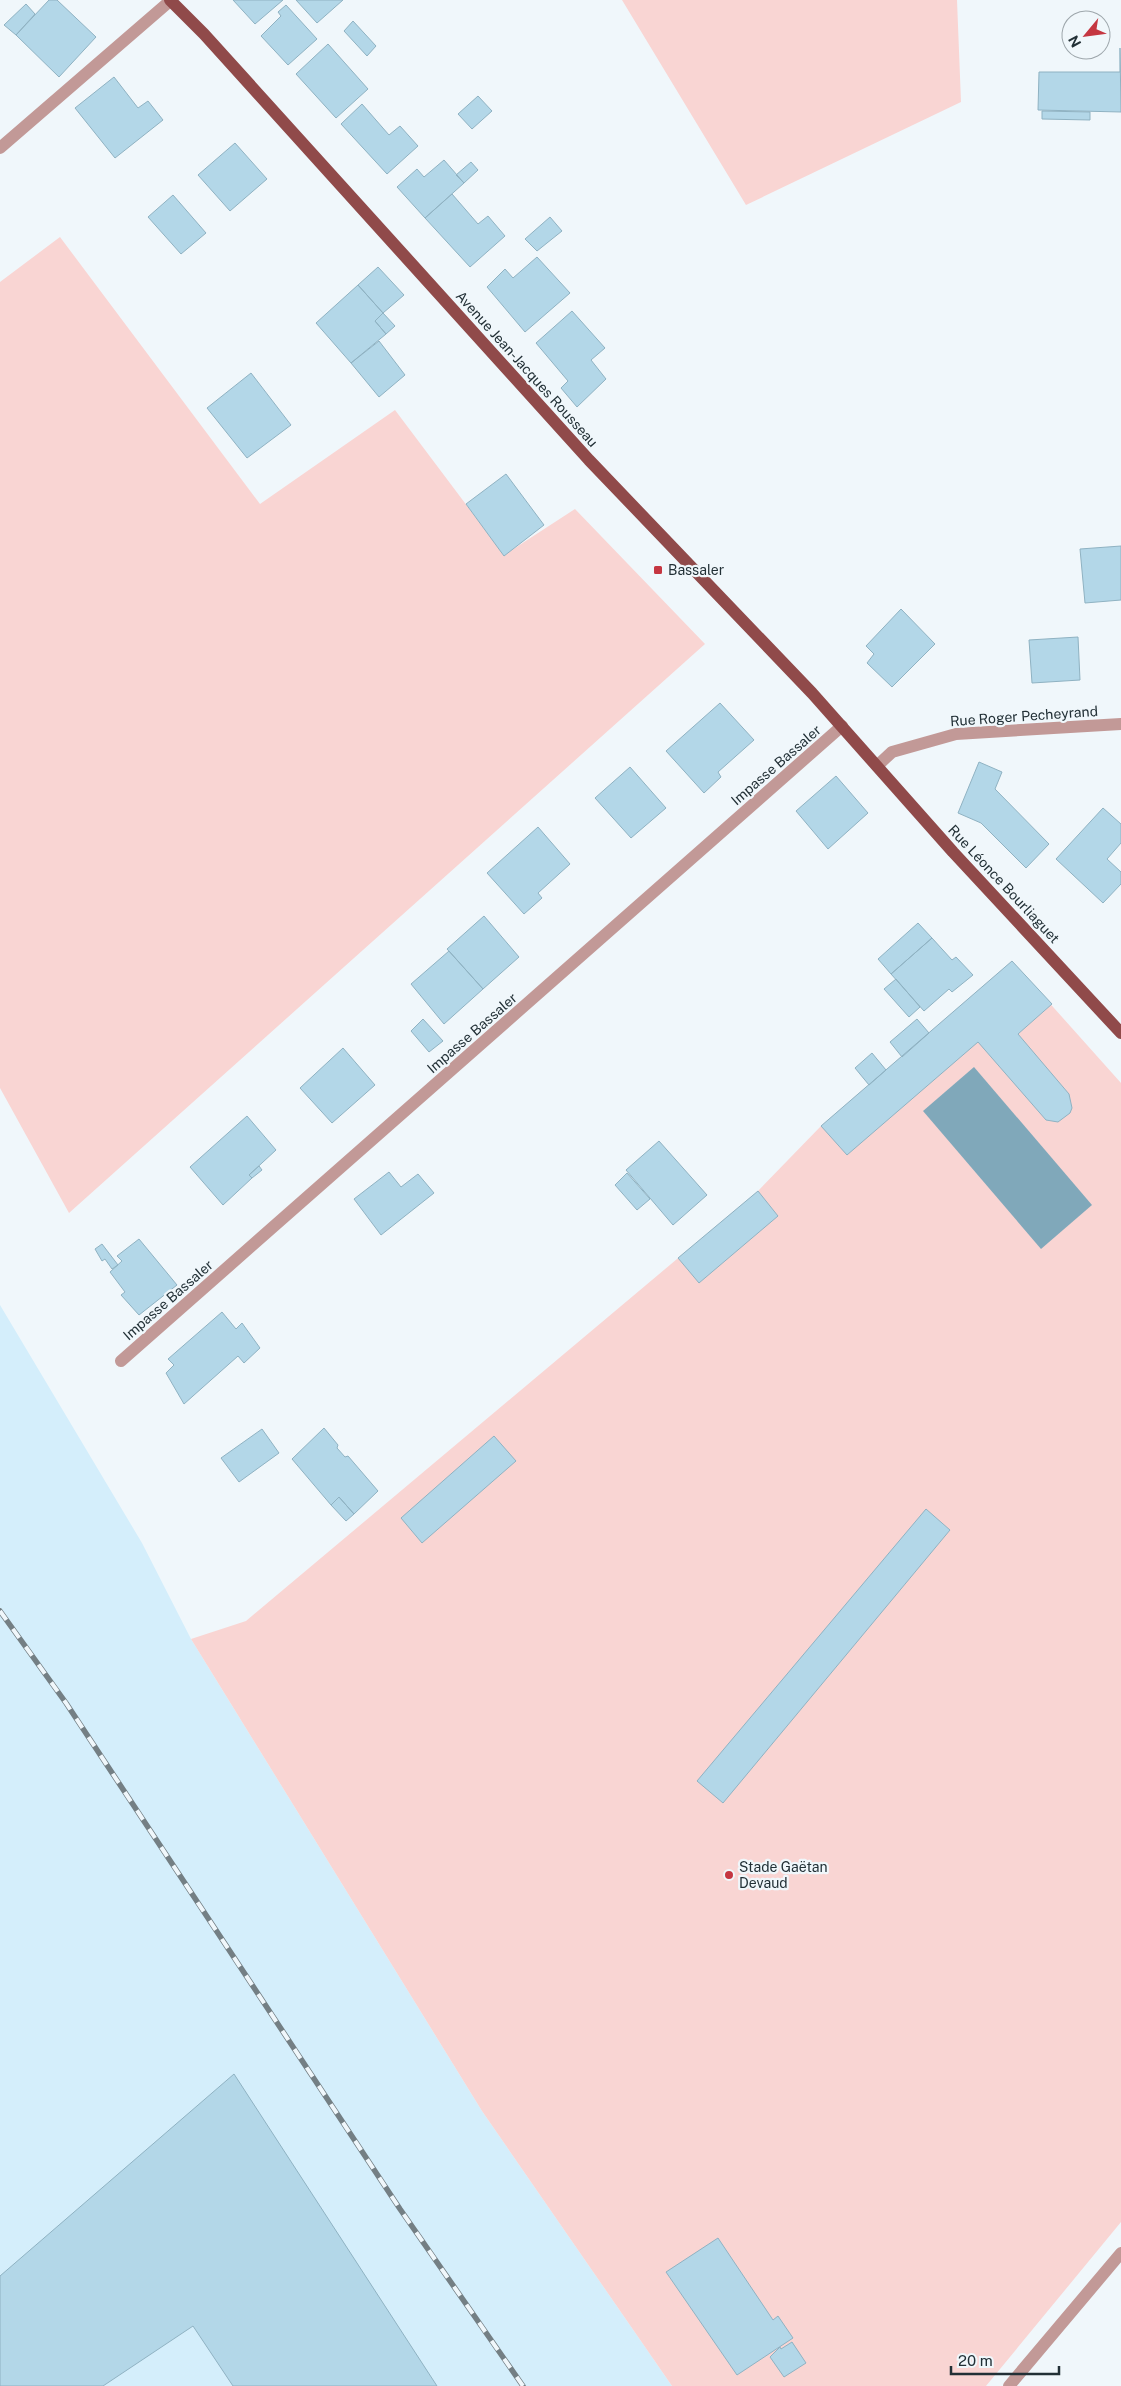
<svg xmlns="http://www.w3.org/2000/svg" width="1121" height="2386" font-family="'Public Sans',sans-serif">
<rect width="100%" height="100%" fill="#f0f7fb"/>
<path fill="#d4eefb" d="M0,1305L142,1543L191,1639L482,2111L672,2386H0Z"/>
<path fill="#f9d5d3" d="M622,0H957L961,102L746,205Z
M60,237L260,504L395,410L504,555L575,509L705,644L69,1213L0,1088V282Z
M1012,961L1121,1083V2222L986,2386H672L482,2111L191,1639L246,1621L758,1191L821,1126Z"/>
<path fill="#80a8ba" d="M974,1067L1092,1205L1041,1249L923,1111Z"/>
<path fill="#b3d7e8" stroke="#8fb2c2" d="M49,0H57L96,37L59,77L16,35Z
M233,0H283L255,24Z
M296,0H343L317,23Z
M26,4L35,14L16,35L4,25Z
M286,5L317,39L288,65L261,36L281,16L278,12Z
M353,21L376,46L367,56L344,31Z
M328,44L368,89L336,118L296,74Z
M1120,48L1121,112L1038,110L1039,72H1120Z
M114,77L138,108L148,101L163,120L115,158L75,108Z
M478,96L492,111L472,129L458,114Z
M362,104L389,135L400,126L418,146L387,174L341,124Z
M1042,111L1090,112V120L1042,119Z
M235,143L267,179L230,211L198,175Z
M444,160L464,183L425,218L397,187L417,169L424,177Z
M471,162L478,170L464,183L456,175Z
M452,194L478,224L488,216L505,236L470,267L425,218Z
M173,195L206,233L181,254L148,217Z
M550,217L562,231L537,251L525,239Z
M537,257L570,293L525,332L487,287L505,269L513,278Z
M378,267L404,295L383,313L358,285Z
M358,285L383,313L375,321L386,334L351,363L316,323Z
M572,311L605,348L591,360L606,379L577,407L561,388L568,381L536,343Z
M383,313L395,326L386,334L375,321Z
M379,341L405,375L379,397L351,363Z
M251,373L291,425L247,458L207,408Z
M506,474L544,525L504,556L466,504Z
M1121,546V600L1085,603L1080,549Z
M901,609L935,644L892,687L867,663L874,654L866,646Z
M1078,637L1080,680L1032,683L1029,640Z
M720,703L754,740L718,772L721,777L704,793L666,751Z
M979,762L1002,772L995,789L1049,844L1026,868L981,823L958,813Z
M630,767L666,808L631,838L595,798Z
M836,776L868,813L828,849L796,811Z
M1103,808L1121,824V843L1107,859L1121,872V884L1103,903L1056,859Z
M538,827L570,864L538,893L542,898L524,914L487,873Z
M484,916L519,957L483,989L447,949Z
M918,923L932,938L891,974L878,959Z
M932,938L952,960L956,957L973,975L952,992L949,989L924,1011L891,974Z
M449,951L483,989L444,1024L411,984Z
M1012,961L1052,1004L1018,1034L1069,1094L1072,1108L1070,1113L1058,1122L1046,1120L978,1042L847,1155L821,1126Z
M896,979L920,1007L909,1017L884,989Z
M423,1019L443,1041L429,1052L411,1031Z
M917,1019L929,1033L902,1057L890,1042Z
M343,1048L375,1085L332,1123L300,1088Z
M872,1053L886,1070L869,1085L855,1068Z
M247,1116L276,1150L249,1175L252,1178L223,1205L190,1167Z
M659,1141L707,1195L673,1225L626,1170Z
M259,1166L262,1170L252,1178L249,1175Z
M389,1172L401,1187L418,1174L434,1193L381,1235L354,1199Z
M627,1173L650,1199L637,1210L615,1185Z
M758,1191L778,1216L699,1283L678,1258Z
M139,1239L177,1285L139,1315L121,1295L125,1292L110,1272L122,1261L117,1256Z
M102,1244L118,1265L112,1269L105,1259L102,1261L95,1249Z
M222,1312L236,1329L242,1323L260,1348L244,1363L238,1356L184,1404L166,1373L174,1365L168,1359Z
M324,1428L338,1445L337,1448L345,1457L348,1456L378,1491L354,1514L339,1497L331,1505L292,1459Z
M262,1429L279,1453L239,1482L221,1458Z
M494,1436L516,1461L422,1543L401,1518Z
M339,1497L354,1514L346,1521L331,1505Z
M926,1509L950,1530L723,1803L697,1781Z
M234,2074L437,2386H233L193,2326L103,2386H0V2276Z
M718,2238L773,2320L778,2316L793,2338L737,2375L666,2272Z
M792,2342L806,2363L784,2377L770,2357L780,2347L781,2349Z"/>
<g fill="none" stroke-linecap="round" stroke-linejoin="round">
<path stroke="#c29997" stroke-width="12" d="M0,148L170,1
M877,766L892,752L956,734L1121,724
M121,1361L842,726
M1009,2386L1121,2253"/>
<path stroke="#904a4a" stroke-width="12" d="M170,0L204,34L589,460L812,693L953,852L1121,1033"/>
<defs>
<path id="rail" d="M0,1611L66,1703L400,2209L523,2386"/>
</defs>
<use href="#rail" stroke="#747f84" stroke-width="5.5"/>
<use href="#rail" stroke="#f0f7fb" stroke-width="4" stroke-dasharray="11" stroke-linecap="butt"/>
</g>
<g fill="#c53641" stroke="#f0f7fb" stroke-width="2">
<rect x="653" y="565" width="10" height="10" rx="2.5"/>
<circle cx="729" cy="1875" r="5"/>
</g>
<g text-anchor="middle" dominant-baseline="central" stroke-width="4.5" stroke-linejoin="round" paint-order="stroke">
<g font-size="14" fill="#223036" stroke="#f0f7fb">
<text transform="translate(527 369) rotate(48)">Avenue Jean-Jacques Rousseau</text>
<text transform="translate(1024 716) rotate(-4)">Rue Roger Pecheyrand</text>
<text transform="translate(776 765) rotate(-41)">Impasse Bassaler</text>
<text transform="translate(1004 884) rotate(47)">Rue Léonce Bourliaguet</text>
<text transform="translate(472 1033) rotate(-41)">Impasse Bassaler</text>
<text transform="translate(168 1300) rotate(-41)">Impasse Bassaler</text>
</g>
<g font-size="14" fill="#223036" stroke="#f0f7fb" text-anchor="start">
<text x="668" y="570">Bassaler</text>
<text x="739" y="1867">Stade Gaëtan<tspan x="739" dy="16">Devaud</tspan></text>
</g>
</g>
<g transform="translate(1086 35) rotate(241)"><circle r="24" fill="#f0f7fb" stroke="#9ea7ac"/>
<path d="M0-4L9 19L0 12L-9 19Z" fill="#c53641"/>
<text y="-8" font-size="14" font-weight="bold" text-anchor="middle" fill="#223036">N</text>
</g>
<path d="M951 2366v8h108v-8" fill="none" stroke="#223036" stroke-width="2.5"/>
<text x="958" y="2366" font-size="15" fill="#223036" stroke="#f0f7fb" stroke-width="4" paint-order="stroke">20 m</text>
</svg>
